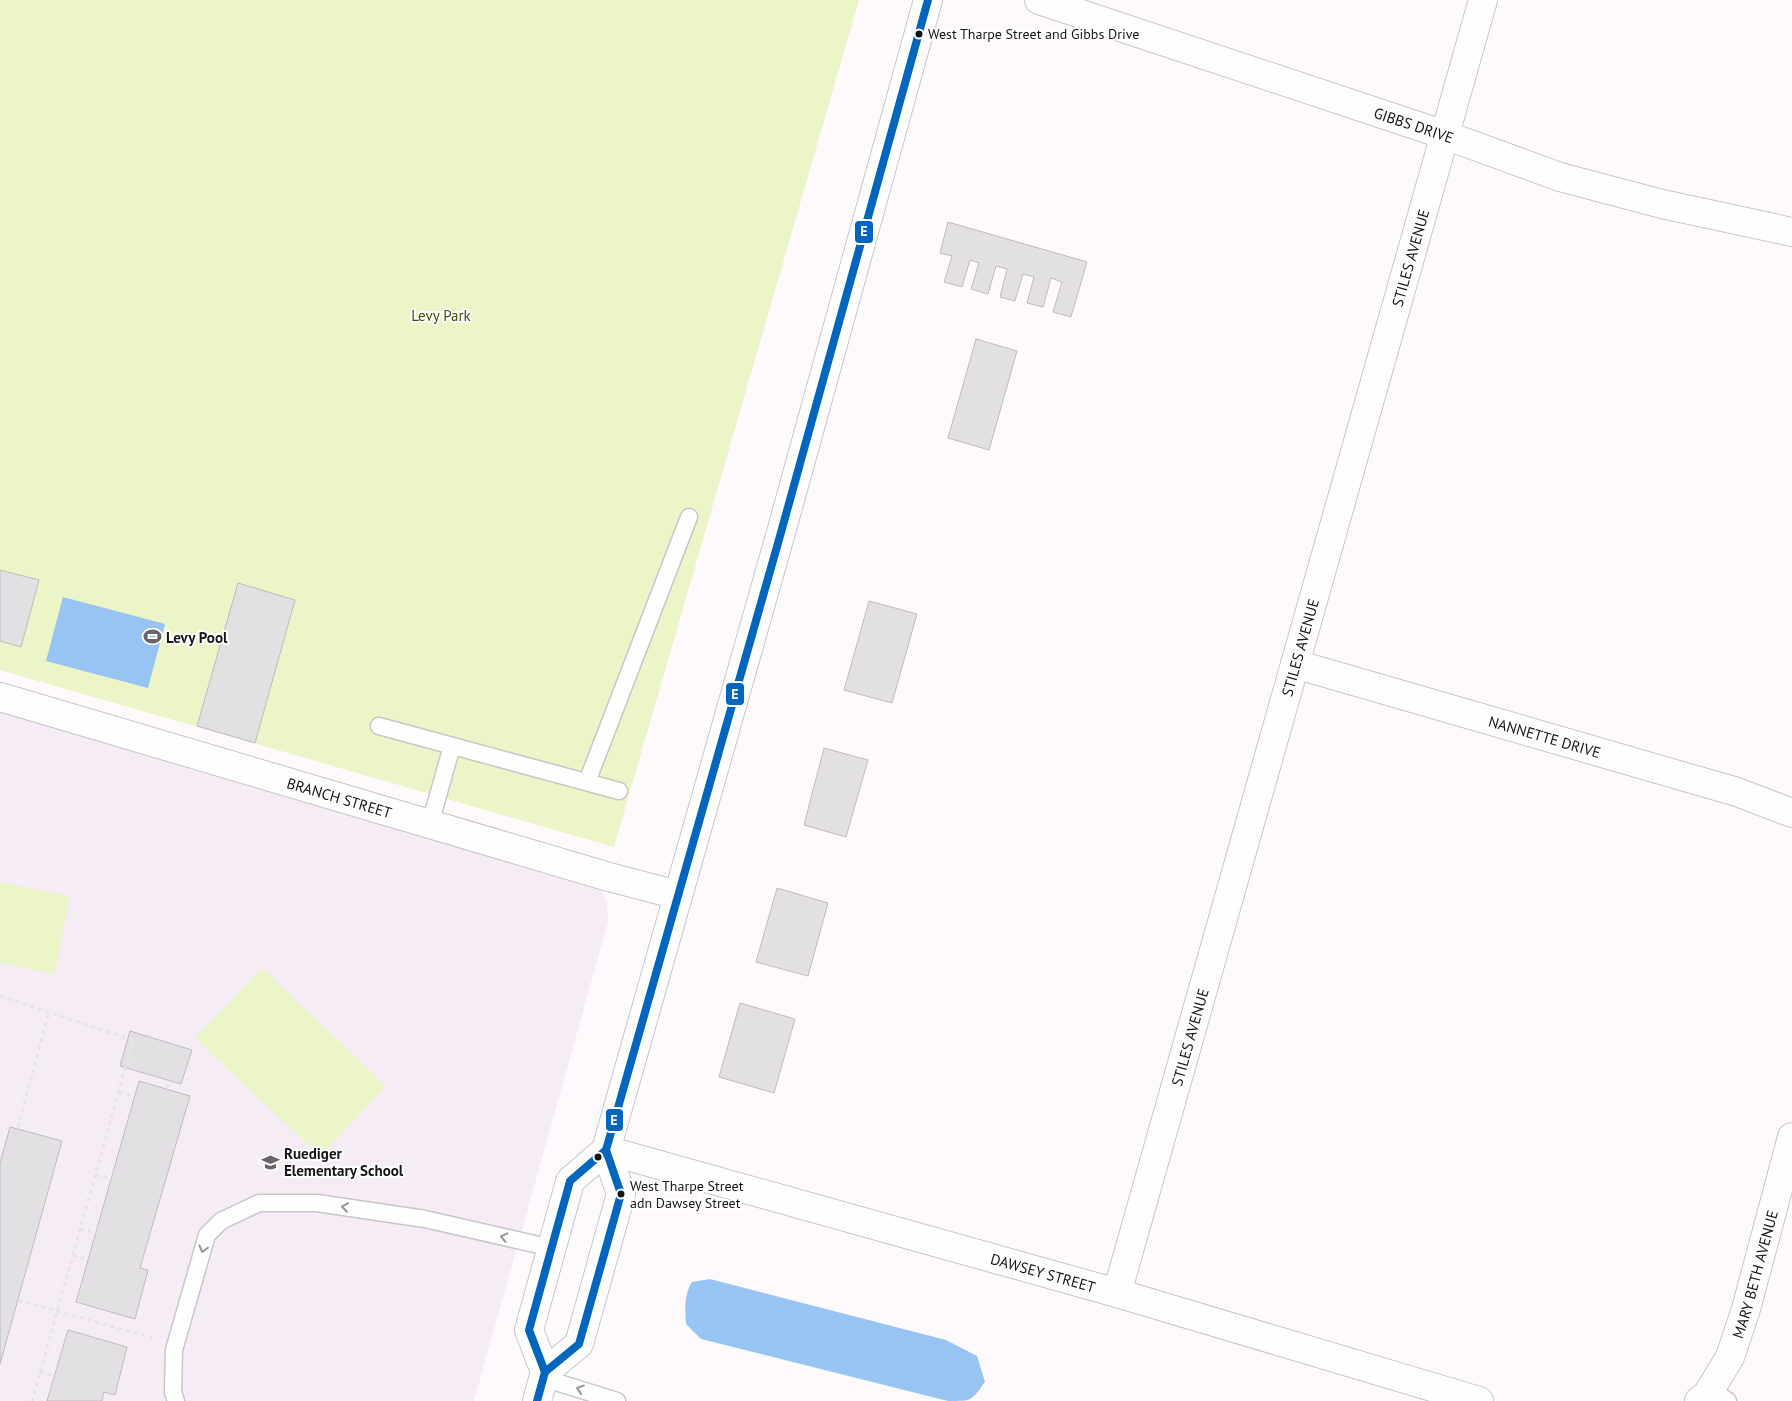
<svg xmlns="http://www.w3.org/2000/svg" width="1792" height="1401" font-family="'PT Sans',sans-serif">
<rect width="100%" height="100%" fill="#fdf9fd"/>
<path fill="#f5ecf6" d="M0,706L601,887L607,903L608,922L474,1401H0Z"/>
<path fill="#ebf5c8" d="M0,0H859L614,847L0,670Z
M0,882L70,896L55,974L0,963Z
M262,968L386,1086L320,1156L195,1038Z"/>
<path fill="#98c4f3" d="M63,597L165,624L148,688L46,661Z
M710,1279L946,1340L977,1356L985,1382C971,1401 973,1401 948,1401L701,1339L686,1324C685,1309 684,1295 692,1282Z"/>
<path fill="#e3e0e4" stroke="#bebbbf" d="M948,222L1087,262L1071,317L1053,312L1062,282L1051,278L1043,307L1027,303L1034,277L1023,274L1015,301L1000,297L1007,269L996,266L988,294L971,289L979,263L970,260L962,287L944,282L952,256L940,253Z
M976,339L1017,351L989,450L948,438Z
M0,570L39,580L21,647L0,641Z
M238,583L295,600L255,743L197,726Z
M869,601L917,614L892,703L844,690Z
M824,748L868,760L846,837L804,825Z
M777,888L828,903L808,976L756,962Z
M740,1003L795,1019L774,1093L719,1077Z
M130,1031L192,1050L181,1084L120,1066Z
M139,1081L190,1096L140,1268L148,1270L135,1319L76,1302Z
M10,1127L62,1141L0,1364V1163Z
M68,1330L127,1347L115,1395L104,1392L102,1401H47Z"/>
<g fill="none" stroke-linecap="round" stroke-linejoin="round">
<defs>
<path id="lane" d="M379,726L619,791
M587,782L689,517
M430,824L452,746
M543,1378L617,1401
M1711,1389L1728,1401
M176,1401L173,1392L174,1350L207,1235L221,1221L259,1203H317L425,1219L552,1248"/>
<g id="street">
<path id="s1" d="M1295,664L1737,792L1792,813"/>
<path id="s2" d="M0,697L609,877L678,895"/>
<path id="s3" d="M606,1150L1117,1293L1479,1401"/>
<path id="s4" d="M1117,1293L1483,0"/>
<path id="s5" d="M1699,1401L1707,1395L1730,1357L1746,1309L1792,1137"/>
</g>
<g id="secondary">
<path id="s6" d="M1039,0L1445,135L1560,177L1662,204L1792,232"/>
<path d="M545,1372L529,1330L568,1189L570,1181L606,1150L780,536L928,0"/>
<path d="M537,1401L545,1372L579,1344L621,1194L606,1150"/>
</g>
</defs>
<use href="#lane" stroke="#c9c6c9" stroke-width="19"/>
<use href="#street" stroke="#c9c6c9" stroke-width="30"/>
<use href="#secondary" stroke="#c9c6c9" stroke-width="30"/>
<path stroke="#e5e5e5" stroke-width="3" stroke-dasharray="4 4" stroke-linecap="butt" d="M0,996L133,1040L32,1401
M167,1088L169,1081
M119,1092L134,1097
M18,1127L49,1012
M96,1175L111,1179
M80,1229L96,1233
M73,1255L88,1260
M18,1300L153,1338
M40,1372L55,1376"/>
<use href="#lane" stroke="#fffeff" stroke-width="16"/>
<use href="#street" stroke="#fffeff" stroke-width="28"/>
<use href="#secondary" stroke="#fffeff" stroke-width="28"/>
<defs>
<path id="bus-1" d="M545,1372L529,1330L570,1181L606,1150L780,536L928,0
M537,1401L545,1372L579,1344L621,1194L606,1150"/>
</defs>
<use href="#bus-1" stroke="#fff" stroke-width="11"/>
<use href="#bus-1" stroke="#0065bd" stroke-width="8"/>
</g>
<defs><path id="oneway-chevron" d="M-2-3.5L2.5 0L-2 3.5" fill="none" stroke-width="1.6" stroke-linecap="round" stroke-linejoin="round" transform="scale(1.25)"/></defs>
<g stroke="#979597">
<use href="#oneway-chevron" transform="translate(345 1207) rotate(-172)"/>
<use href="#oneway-chevron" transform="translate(504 1237) rotate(-167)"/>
<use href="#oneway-chevron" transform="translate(203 1249) rotate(106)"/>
<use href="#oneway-chevron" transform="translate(580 1389) rotate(-162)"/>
</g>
<defs>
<symbol id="stadium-bare" viewBox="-9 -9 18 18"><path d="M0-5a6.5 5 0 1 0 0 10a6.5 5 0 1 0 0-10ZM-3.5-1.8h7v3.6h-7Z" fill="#686568" stroke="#fff" stroke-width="2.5" paint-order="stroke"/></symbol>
<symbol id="school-bare" viewBox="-9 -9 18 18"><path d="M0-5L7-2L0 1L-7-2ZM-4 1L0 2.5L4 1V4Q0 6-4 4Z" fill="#686568" stroke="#fff" stroke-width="2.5" paint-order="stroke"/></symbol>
</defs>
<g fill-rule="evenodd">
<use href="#stadium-bare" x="140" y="624" width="25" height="25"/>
<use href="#school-bare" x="258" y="1150" width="25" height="25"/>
</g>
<g fill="#181518" stroke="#fff" stroke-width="2">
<circle cx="919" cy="34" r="4.5"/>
<circle cx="598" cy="1157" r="4.5"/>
<circle cx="621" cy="1194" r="4.5"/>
</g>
<g text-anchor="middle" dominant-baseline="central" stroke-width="4" stroke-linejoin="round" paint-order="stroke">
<g font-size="14" fill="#181518" stroke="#fff" text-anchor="start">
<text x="928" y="34">West Tharpe Street and Gibbs Drive</text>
<text x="630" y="1186">West Tharpe Street<tspan x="630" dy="17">adn Dawsey Street</tspan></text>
</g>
<g font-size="15" fill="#181518" stroke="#fff">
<text stroke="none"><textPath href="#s6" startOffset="395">GIBBS DRIVE</textPath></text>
<text stroke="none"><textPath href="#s4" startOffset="1076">STILES AVENUE</textPath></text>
<text stroke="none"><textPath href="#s4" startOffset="671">STILES AVENUE</textPath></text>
<text stroke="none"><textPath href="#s1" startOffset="260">NANNETTE DRIVE</textPath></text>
<text stroke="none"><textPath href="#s2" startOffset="354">BRANCH STREET</textPath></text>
<text stroke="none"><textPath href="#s4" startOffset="266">STILES AVENUE</textPath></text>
<text stroke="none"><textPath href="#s3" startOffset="454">DAWSEY STREET</textPath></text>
<text stroke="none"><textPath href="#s5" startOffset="141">MARY BETH AVENUE</textPath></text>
</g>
<g font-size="15" fill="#424e0c" stroke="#fff">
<text x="441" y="315">Levy Park</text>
</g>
<g font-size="15" font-weight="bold" fill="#181518" stroke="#fff" text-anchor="start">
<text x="166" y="637">Levy Pool</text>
<text x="284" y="1153">Ruediger<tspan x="284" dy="17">Elementary School</tspan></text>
</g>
</g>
<g stroke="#fff" stroke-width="2">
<rect x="854" y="220" width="20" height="24" rx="5" fill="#0065bd"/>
<rect x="725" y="682" width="20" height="24" rx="5" fill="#0065bd"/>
<rect x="605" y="1108" width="19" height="24" rx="5" fill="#0065bd"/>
</g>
<g font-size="14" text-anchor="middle" font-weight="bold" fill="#fff">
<text x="864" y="236">E</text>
<text x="735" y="699">E</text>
<text x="614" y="1125">E</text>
</g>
</svg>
